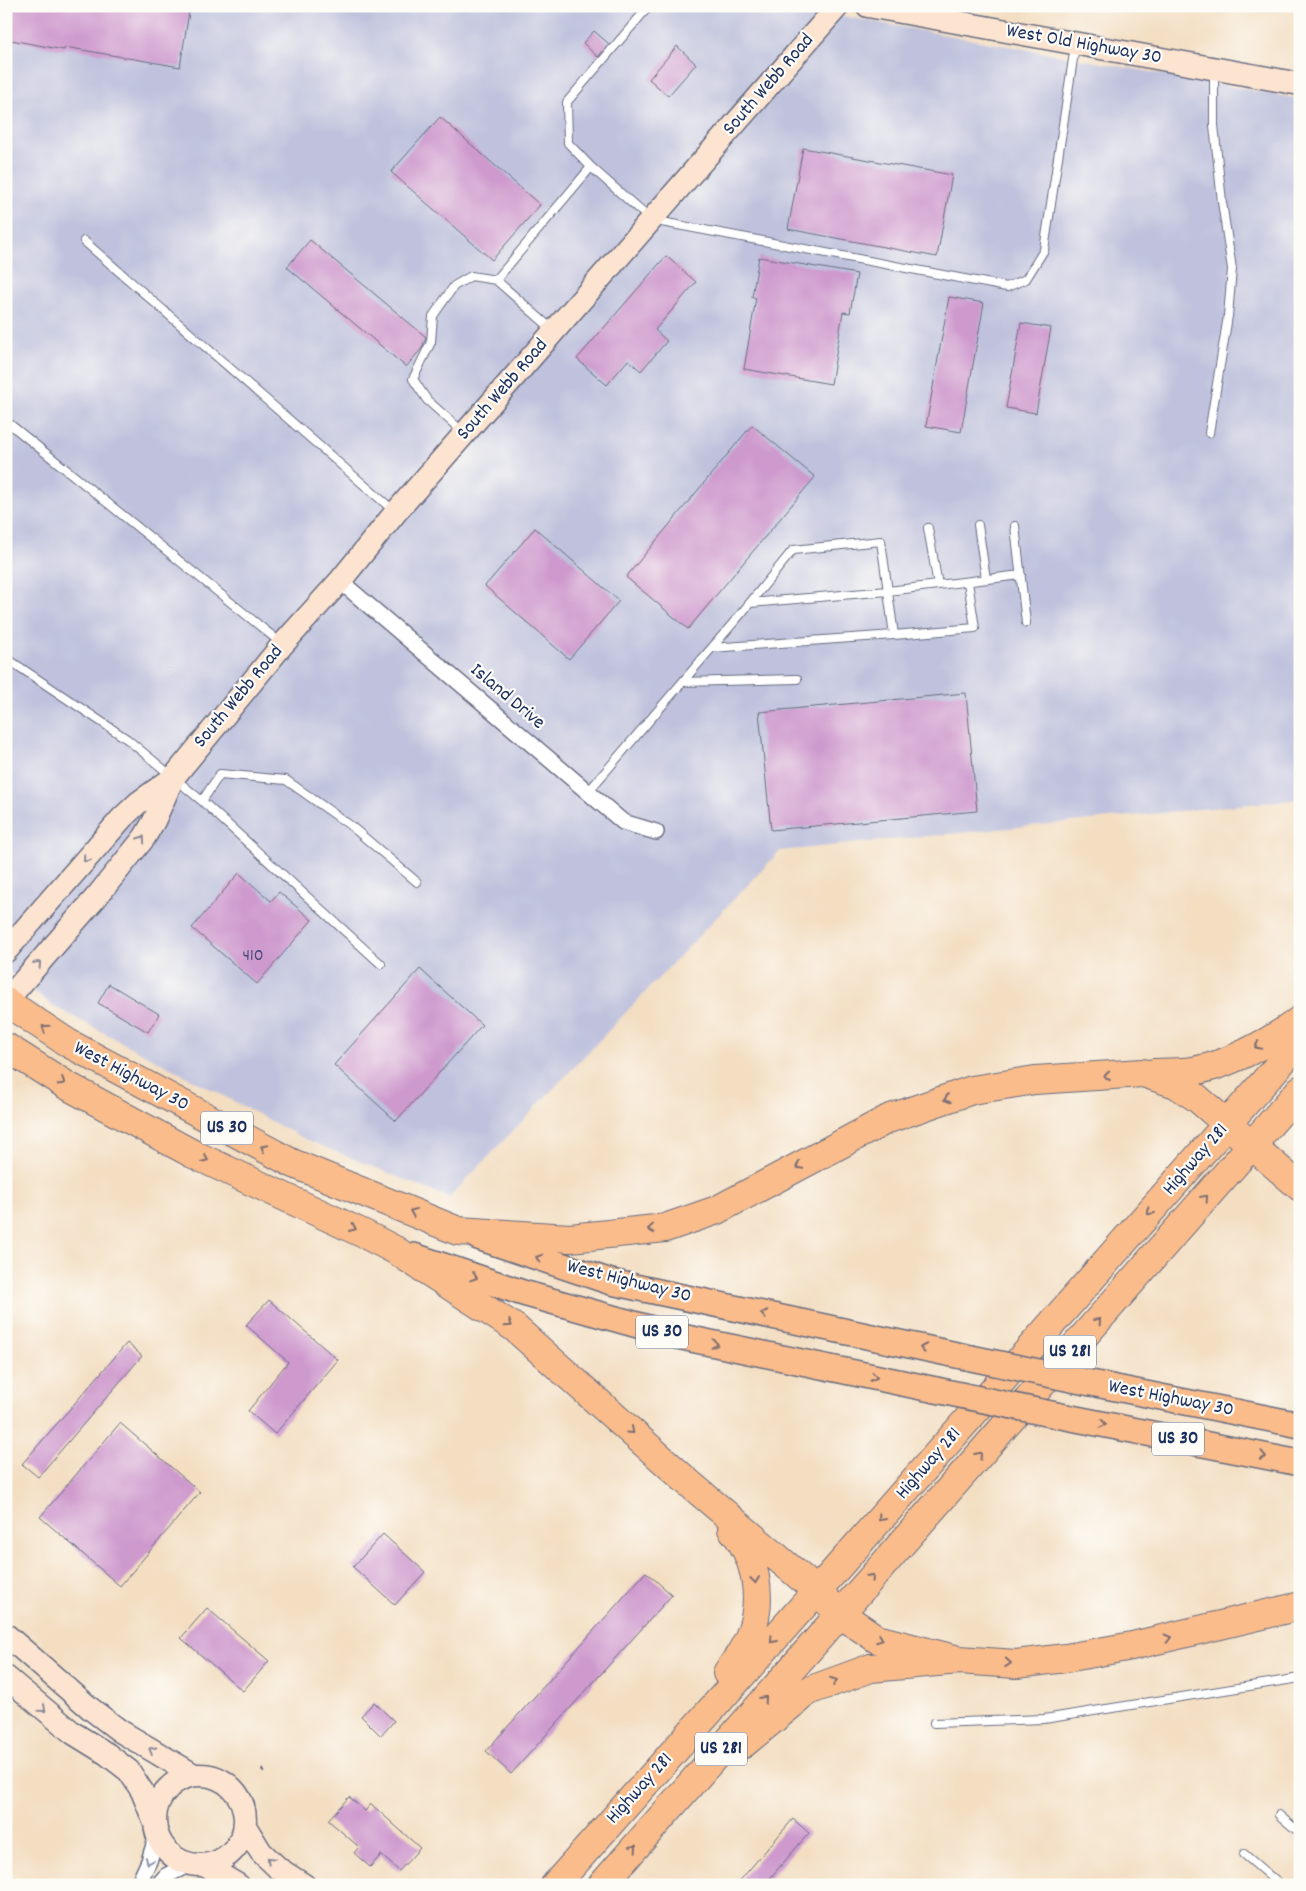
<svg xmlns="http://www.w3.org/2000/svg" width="1306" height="1891" font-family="Dekko,sans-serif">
<rect width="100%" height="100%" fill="#fdfcf7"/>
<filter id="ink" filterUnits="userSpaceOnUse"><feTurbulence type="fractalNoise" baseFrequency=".02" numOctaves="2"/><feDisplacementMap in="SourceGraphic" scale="10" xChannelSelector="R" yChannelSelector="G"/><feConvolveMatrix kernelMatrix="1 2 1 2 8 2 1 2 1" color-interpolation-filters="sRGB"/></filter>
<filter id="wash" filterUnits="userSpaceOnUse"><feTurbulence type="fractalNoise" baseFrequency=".0096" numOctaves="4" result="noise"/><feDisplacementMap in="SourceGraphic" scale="20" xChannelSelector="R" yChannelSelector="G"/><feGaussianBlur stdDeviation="1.12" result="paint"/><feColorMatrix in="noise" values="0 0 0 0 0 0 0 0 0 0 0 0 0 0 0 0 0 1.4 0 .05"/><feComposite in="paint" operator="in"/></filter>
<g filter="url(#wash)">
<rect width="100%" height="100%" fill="#f3dec2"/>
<path fill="#c0c2dd" d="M6,6H787L1300,99V799L780,851L449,1198L305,1139L55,1007L6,970Z"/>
<g id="blocks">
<path fill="#ce99cd" d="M6,6H190L180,67L65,47L64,50L6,39Z
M594,31L609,44L598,57L583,43Z
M677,46L696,64L668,96L649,79Z
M440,117L540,205L492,260L391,172Z
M803,148L952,175L937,257L788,229Z
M310,240L426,337L422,348L406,367L287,267Z
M666,256L696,282L655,330L667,341L641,371L628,360L607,385L577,359Z
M759,257L857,274L850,313L843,312L831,384L744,369L756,298L752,297Z
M949,297L984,303L961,432L926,426Z
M1021,323L1051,328L1036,413L1006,408Z
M752,425L815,477L688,629L626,577Z
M535,528L619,601L569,659L485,586Z
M966,693L977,811L771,830L759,712Z
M239,873L271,901L279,892L312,920L257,984L192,928Z
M420,969L482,1025L396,1121L334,1065Z
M109,984L159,1014L148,1032L98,1003Z
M269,1300L338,1360L275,1434L248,1411L288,1362L246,1325Z
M127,1343L142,1356L38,1477L22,1464Z
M120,1423L200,1492L120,1586L40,1517Z
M383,1534L425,1572L395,1605L353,1567Z
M646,1572L672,1595L511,1774L486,1751Z
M207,1608L269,1661L243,1691L181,1638Z
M374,1702L394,1721L381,1736L361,1716Z
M349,1797L365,1811L371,1804L420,1848L399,1871L381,1855L370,1867L354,1853L359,1847L328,1820Z
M793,1819L809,1833L764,1885H736Z"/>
</g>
</g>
<g filter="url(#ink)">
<use href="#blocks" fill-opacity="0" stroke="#676c81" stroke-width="1"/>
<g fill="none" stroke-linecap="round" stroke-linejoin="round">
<defs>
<path id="lane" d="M649,6L567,102L568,143L591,167L651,220L1007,287L1026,279L1044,250L1075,46
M84,241L394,511
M496,280L591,167
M6,421L281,643
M463,432L427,400L413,379L431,342L433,316L454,286L471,276L496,280L553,330
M1209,433L1228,316L1232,269L1222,202L1214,125V71
M978,525L986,579
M1015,526L1026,623
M928,528L938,585
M750,603L888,591L1021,575
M894,635L975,628L968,582
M6,664L9,660L127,739L202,801L381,964
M683,682L797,679
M588,792L740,615L793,550L881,541L894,635L712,648
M202,801L220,774L286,780L351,826L417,882
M934,1723L1044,1719L1300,1678
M1279,1815L1300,1833
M1244,1854L1280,1885"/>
<path id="street" d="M340,581L623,822L656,832
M138,1885L149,1861L157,1835
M158,1885L166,1876L189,1864"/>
<path id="secondary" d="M868,6L1300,84
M6,951L122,818L138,803L173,778L283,644L340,581L396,512L838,6
M6,1001L98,895L144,838L154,821L173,778
M6,1635L91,1709L120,1731L194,1775
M6,1677L73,1733L107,1754L129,1771L142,1791L154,1821
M155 1820a45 45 0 1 1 90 0a45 45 0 1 1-90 0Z
M245,1826L261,1852L279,1869L304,1885
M204,1865L238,1885"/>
<path id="primary" d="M478,1237L611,1282L971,1358
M414,1256L523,1293L677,1336L936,1390
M1086,1382L1300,1425
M1056,1415L1300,1463"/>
<path id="highway" d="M6,1002L68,1043L292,1163L458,1231L570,1238L665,1228L717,1210L888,1119L972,1090L1035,1080L1143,1073L1176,1084L1197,1098L1300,1187
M6,1047L66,1085L193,1154L364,1234L395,1250L515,1328L690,1484L817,1591L839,1613L877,1639L959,1660
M1154,1073C1166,1072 1180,1073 1192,1071C1227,1066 1272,1041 1300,1020
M727,1673C737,1659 747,1645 752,1629C763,1595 755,1555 732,1529
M743,1744L808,1691L871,1668L959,1660L1016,1664L1066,1658L1132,1646L1300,1606
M555,1885L831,1575L1300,1041
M602,1885L1300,1090"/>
</defs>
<use href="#lane" stroke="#676c81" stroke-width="10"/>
<use href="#street" stroke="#676c81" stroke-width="18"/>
<use href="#secondary" stroke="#676c81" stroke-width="25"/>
<use href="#primary" stroke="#676c81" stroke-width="28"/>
<use href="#highway" stroke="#676c81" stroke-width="30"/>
<path stroke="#676c81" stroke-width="3" stroke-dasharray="4 4" stroke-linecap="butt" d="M262,1769L265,1774"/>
<use href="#lane" stroke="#fff" stroke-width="8"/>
<use href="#street" stroke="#fff" stroke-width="15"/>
<use href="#secondary" stroke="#fde4d1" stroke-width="22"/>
<use href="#primary" stroke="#fabc8b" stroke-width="25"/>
<use href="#highway" stroke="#fabc8b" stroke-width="28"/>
<defs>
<path id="primary-bridge" d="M971,1358L1086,1382
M936,1390L1056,1415"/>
</defs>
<use href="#primary-bridge" stroke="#676c81" stroke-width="28" stroke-linecap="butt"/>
<use href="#primary-bridge" stroke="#fabc8b" stroke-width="25"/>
</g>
<defs><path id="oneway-chevron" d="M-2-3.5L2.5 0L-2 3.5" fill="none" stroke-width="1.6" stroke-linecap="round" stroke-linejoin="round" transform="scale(1.25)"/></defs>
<g stroke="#8c8a98">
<use href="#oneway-chevron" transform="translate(142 839) rotate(-55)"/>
<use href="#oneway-chevron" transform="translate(86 859) rotate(131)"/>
<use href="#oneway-chevron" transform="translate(38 964) rotate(-49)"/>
<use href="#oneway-chevron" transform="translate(43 1709) rotate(40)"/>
<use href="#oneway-chevron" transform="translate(152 1750) rotate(-149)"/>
<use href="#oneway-chevron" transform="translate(270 1860) rotate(-135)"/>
</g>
<g stroke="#7f6e72">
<use href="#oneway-chevron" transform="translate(45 1028) rotate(-146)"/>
<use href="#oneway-chevron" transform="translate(1258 1046) rotate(152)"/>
<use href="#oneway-chevron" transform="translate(1107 1076) rotate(176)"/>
<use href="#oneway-chevron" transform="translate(62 1082) rotate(31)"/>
<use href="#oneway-chevron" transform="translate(947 1099) rotate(161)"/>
<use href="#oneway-chevron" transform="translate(264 1148) rotate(-152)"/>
<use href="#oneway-chevron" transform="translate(205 1159) rotate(25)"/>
<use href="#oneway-chevron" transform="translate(799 1166) rotate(152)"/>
<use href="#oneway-chevron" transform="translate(1205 1198) rotate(-49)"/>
<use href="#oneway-chevron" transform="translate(413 1212) rotate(-158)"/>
<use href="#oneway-chevron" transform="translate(1150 1212) rotate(131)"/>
<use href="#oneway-chevron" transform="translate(353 1228) rotate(25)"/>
<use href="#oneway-chevron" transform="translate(651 1229) rotate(174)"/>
<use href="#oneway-chevron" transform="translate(539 1258) rotate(-162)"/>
<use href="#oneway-chevron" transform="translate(474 1277) rotate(19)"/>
<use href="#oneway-chevron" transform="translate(764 1314) rotate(-168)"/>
<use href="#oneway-chevron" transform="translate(1098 1321) rotate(-49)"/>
<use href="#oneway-chevron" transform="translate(509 1324) rotate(34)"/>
<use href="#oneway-chevron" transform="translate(715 1344) rotate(12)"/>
<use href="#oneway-chevron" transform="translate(923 1348) rotate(-168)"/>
<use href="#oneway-chevron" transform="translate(874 1377) rotate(12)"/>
<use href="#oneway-chevron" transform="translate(1103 1424) rotate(11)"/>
<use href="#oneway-chevron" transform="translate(631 1431) rotate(42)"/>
<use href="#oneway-chevron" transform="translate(979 1455) rotate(-48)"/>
<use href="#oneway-chevron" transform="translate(1263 1456) rotate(11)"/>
<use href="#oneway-chevron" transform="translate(881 1518) rotate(131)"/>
<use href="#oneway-chevron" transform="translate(871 1577) rotate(-48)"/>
<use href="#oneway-chevron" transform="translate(755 1580) rotate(84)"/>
<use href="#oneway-chevron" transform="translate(1168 1638) rotate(-14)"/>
<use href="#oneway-chevron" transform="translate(880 1639) rotate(21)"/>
<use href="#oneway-chevron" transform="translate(773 1640) rotate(132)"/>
<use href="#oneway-chevron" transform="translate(1008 1663) rotate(4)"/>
<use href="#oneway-chevron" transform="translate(834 1681) rotate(-20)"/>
<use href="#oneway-chevron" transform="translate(764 1699) rotate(-49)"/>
<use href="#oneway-chevron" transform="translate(634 1848) rotate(-49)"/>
</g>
<use stroke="#8d97ae" href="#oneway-chevron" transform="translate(149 1861) rotate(111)"/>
</g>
<g text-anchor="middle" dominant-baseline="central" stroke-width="4.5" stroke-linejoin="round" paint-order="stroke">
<g font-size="18" fill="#484a7a">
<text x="253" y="956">410</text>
</g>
<g fill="#fdfcf7" stroke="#5f6c8c" stroke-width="1">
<rect x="201" y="1111.5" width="52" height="33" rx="4"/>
<rect x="636" y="1315.5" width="52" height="33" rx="4"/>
<rect x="1044" y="1335.5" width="52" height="33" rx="4"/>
<rect x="1152" y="1422.5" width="52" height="33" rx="4"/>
<rect x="695" y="1732.5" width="52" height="33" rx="4"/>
</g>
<g font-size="19" font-weight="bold" fill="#1b2f5e">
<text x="227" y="1128">US 30</text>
<text x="662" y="1332">US 30</text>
<text x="1070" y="1352">US 281</text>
<text x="1178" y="1439">US 30</text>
<text x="721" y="1749">US 281</text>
</g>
<g font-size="20" fill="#1b2f5e" stroke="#fdfcf7">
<text transform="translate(1084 45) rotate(10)">West Old Highway 30</text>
<text transform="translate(769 85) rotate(-49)">South Webb Road</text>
<text transform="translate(503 390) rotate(-49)">South Webb Road</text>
<text transform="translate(239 697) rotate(-50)">South Webb Road</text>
<text transform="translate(507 697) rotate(40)">Island Drive</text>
<text transform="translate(131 1077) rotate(28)">West Highway 30</text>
<text transform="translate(1196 1160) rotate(-49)">Highway 281</text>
<text transform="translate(629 1282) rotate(14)">West Highway 30</text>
<text transform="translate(1171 1399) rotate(11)">West Highway 30</text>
<text transform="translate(929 1464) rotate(-49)">Highway 281</text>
<text transform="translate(640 1789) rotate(-48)">Highway 281</text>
</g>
</g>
<rect width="1306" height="1891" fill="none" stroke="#fdfcf7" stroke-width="25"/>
</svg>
